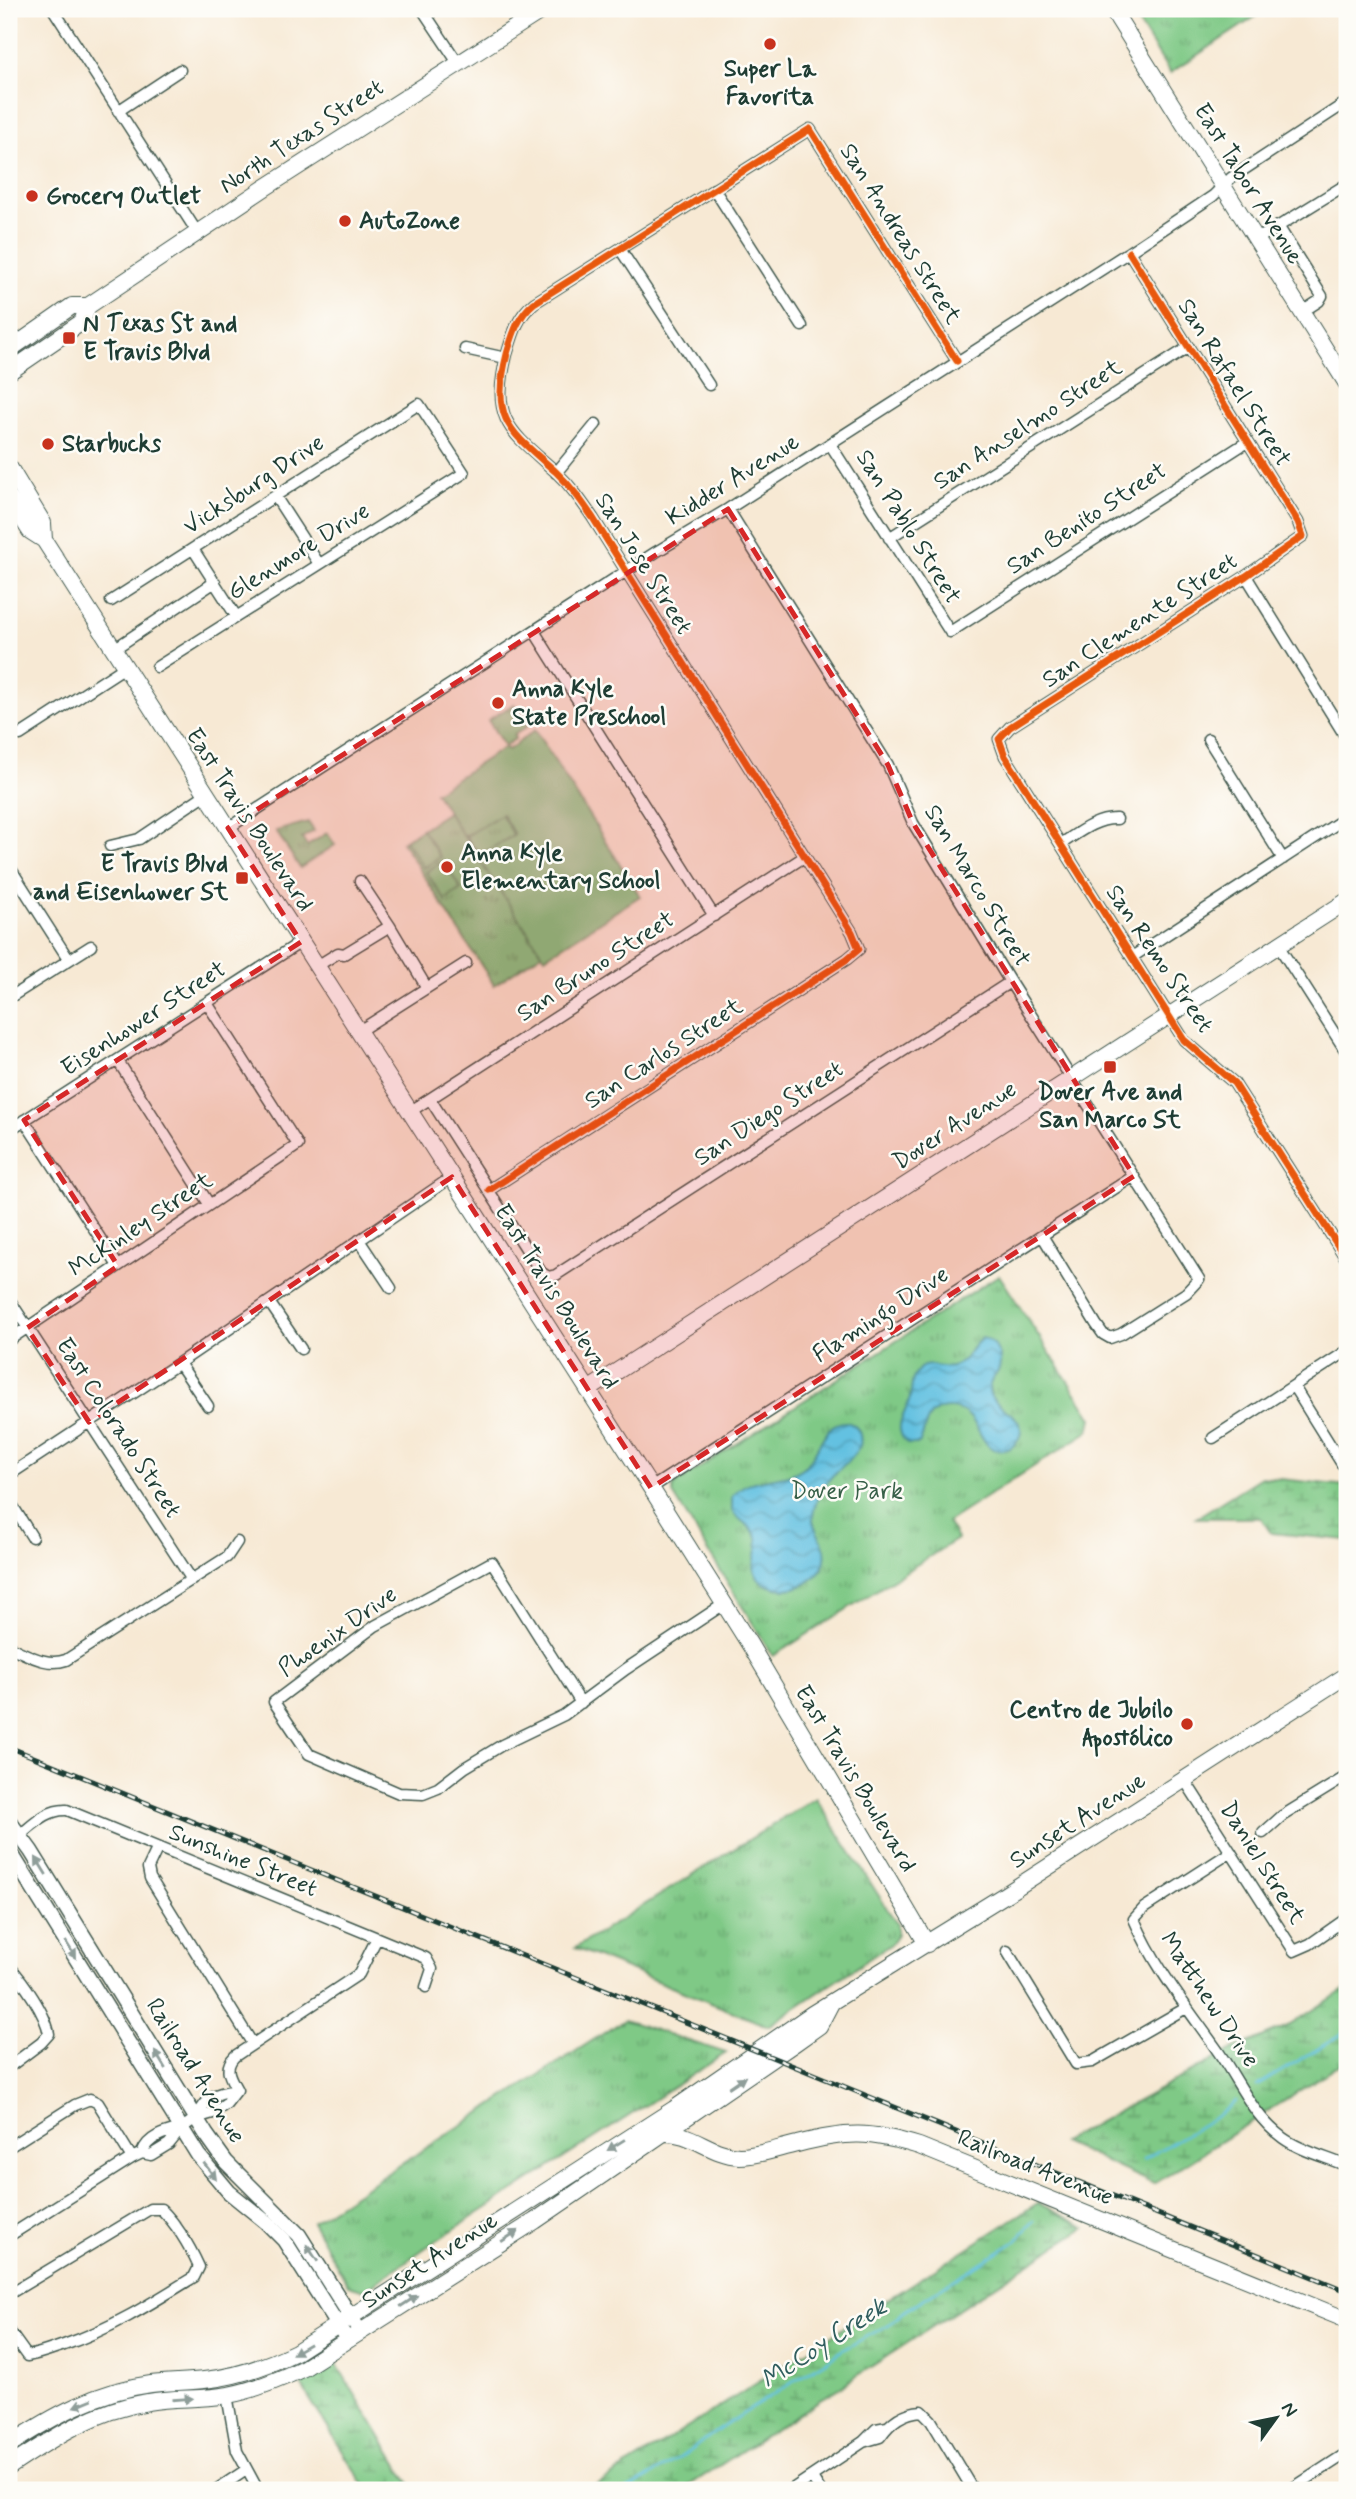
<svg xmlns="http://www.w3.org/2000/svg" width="1356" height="2499" font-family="Mynerve,sans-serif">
<defs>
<pattern id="grass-tufts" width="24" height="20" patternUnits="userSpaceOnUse" patternTransform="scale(1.75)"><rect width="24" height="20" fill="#7fc986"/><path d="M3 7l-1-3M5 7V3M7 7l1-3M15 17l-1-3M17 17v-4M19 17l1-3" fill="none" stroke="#67a46e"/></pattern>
<pattern id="wetland-marsh" width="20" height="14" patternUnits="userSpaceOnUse" patternTransform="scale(1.75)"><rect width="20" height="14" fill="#7fc986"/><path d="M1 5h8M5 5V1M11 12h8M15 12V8" fill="none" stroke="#67a46e"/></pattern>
<pattern id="water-waves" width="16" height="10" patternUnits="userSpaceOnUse" patternTransform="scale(1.75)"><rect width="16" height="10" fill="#63c1e1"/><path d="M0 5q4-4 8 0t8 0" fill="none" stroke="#519eb7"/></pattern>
</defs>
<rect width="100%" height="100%" fill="#fdfcf7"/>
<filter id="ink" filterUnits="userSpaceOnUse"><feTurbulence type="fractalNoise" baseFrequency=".0143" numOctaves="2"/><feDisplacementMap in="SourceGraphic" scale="14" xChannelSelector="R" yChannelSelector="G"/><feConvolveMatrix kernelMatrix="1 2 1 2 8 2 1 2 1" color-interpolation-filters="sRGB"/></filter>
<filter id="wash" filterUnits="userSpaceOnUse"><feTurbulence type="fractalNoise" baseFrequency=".00686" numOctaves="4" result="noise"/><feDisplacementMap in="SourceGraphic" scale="28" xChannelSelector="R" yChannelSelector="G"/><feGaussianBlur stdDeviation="1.57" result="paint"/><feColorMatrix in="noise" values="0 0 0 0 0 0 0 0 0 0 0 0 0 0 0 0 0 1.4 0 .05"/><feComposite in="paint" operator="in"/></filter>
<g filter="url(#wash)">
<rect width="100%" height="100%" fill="#f7e9d4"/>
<path fill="url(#grass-tufts)" stroke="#4f835d" stroke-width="2" d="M1130,9H1267L1170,73Z
M514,704L528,726L514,735L515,739L504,746L488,720Z
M448,812L542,953L494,985L402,842Z
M501,814L514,835L479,856L466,836Z
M308,822L314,831L302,838L307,846L327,833L335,845L300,868L276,831Z
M999,1275L1092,1418L1089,1431L947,1522L957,1539L773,1656L673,1494V1487L679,1481Z
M816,1798L897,1924V1934L891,1944L768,2026L575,1948Z
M624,2020L726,2053L428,2246L365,2290L348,2285L312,2222Z"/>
<path fill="url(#wetland-marsh)" stroke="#4f835d" stroke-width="2" d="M1261,1477L1347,1486V1540L1271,1533L1261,1518H1196Z
M1347,1988V2060L1154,2184L1062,2142L1232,2050L1290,2025Z
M1038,2203L1085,2227L682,2490H590Z
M336,2363L413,2490H367L301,2385Z"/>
<path fill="#7fc986" stroke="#4f835d" stroke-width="2" d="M535,730L640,896L545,957L477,857L514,835L502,814L464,837L435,792L505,747L508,750Z
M422,829L440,857L424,868L405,840Z
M443,861L461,889L445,900L426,872Z"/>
<path fill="url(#water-waves)" stroke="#417f8a" stroke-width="2" d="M983,1338C997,1343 1005,1359 997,1373C995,1376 992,1378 991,1382C978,1407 1032,1411 1019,1438C1017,1442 1012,1447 1008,1449C984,1457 981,1429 970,1417C961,1407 942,1404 931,1415C924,1423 924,1435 919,1444H908C903,1440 901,1436 900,1430C899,1420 905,1413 908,1404C913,1392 909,1378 920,1368C929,1361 942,1370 952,1367C968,1362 970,1345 983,1338Z
M846,1422C858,1425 862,1434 860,1446C850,1464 828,1474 819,1495C816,1502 812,1512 813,1521C815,1531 823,1540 825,1550C829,1572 804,1590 783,1589C775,1588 765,1586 759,1579C747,1565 761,1553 757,1538C753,1526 739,1521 732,1511V1496C750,1473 781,1484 803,1468C820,1456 821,1422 846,1422Z"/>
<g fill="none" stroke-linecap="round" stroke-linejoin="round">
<path stroke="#63c1e1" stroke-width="2.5" d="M1257,2086L1347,2031
M1144,2159L1219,2115L1236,2101
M627,2490L677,2460L721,2428L846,2348L888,2325L906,2310L1014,2242L1034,2221"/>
</g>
</g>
<g filter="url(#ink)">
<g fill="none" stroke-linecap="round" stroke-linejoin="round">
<defs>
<path id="minor" d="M53,9L197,232
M422,9L458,63
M118,111L180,70
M714,189L802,326
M1278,226L1322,296L1319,301L1302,312
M1256,240L1347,184
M620,249L709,385
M1129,252L1298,522L1303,536L1246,576L1010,727L999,739L1005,756L1184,1040L1234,1083L1347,1260
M465,349L506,358
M830,444L950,632L1247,442
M556,473L596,424
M275,496L319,564
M728,509L888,765L913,823L1010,982L1199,1279L1186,1293L1121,1334L1110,1338L1103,1334L1096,1324L1043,1237
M889,538L1189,347
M193,549L236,616
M1246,576L1347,739
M111,601L419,404L464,473L157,667
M534,631L714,916
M114,649L215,582
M20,735L125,667
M1208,739L1283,859
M228,828L656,552L728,509L1129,252L1213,196L1231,178L1347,102
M1061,844C1078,833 1096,818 1117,819
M110,846L139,839L206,794
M9,866L69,960
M360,881L390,926
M1278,945L1347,1053
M1132,957L1347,817
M317,966L338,953L344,954L390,926L427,988
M9,998L91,946
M359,1031L466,963
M118,1061L209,1204
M430,1099L541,1272L548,1277L556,1275L1010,982
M411,1111L804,857
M24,1120L118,1266
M9,1130L301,942
M489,1190L847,959L859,949L852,932L593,518C582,502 571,486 556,472C510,431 490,421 507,354C513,334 517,317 534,303L810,129L957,361
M359,1240L391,1288
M9,1299L192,1580
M269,1302L301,1349
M9,1340L298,1145L207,1003
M179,1363L208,1406
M1294,1387L1342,1464
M1213,1438L1347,1351
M9,1475L179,1363L452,1177
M651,1488L1134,1176
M9,1500L32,1537
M9,1647C27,1654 46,1667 66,1660L227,1557L237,1542
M581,1703L492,1562L375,1626L274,1702L309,1754L399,1793L423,1794L438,1788L464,1768L502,1745L564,1715L626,1669L724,1604
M1184,1779L1294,1951L1310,1944L1347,1918
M1263,1833L1282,1816L1347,1776
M20,1835C35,1823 48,1809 67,1810L426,1958L432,1969L426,1987
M157,1849L148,1868L150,1878L252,2043
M1231,1852L1144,1908L1134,1919C1154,1966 1186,2006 1215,2047C1237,2077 1252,2116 1283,2138C1301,2151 1326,2157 1347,2166
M1007,1951L1076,2064L1092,2062L1186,2008
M9,1966C23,1981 46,2014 49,2034L41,2043L9,2067
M237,2090C230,2077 223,2068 235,2056L359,1974L377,1938
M196,2118C208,2096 213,2093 237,2090
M9,2147L75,2105L90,2099L98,2103L132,2158
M142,2153C148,2136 166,2132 182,2128
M9,2236L132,2158L142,2153L151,2155L169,2144L182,2128L196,2118L213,2113L226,2104L237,2090
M9,2294L150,2209H161C177,2225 190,2247 199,2267L194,2277C152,2303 111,2329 64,2345C52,2349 40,2354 27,2356L9,2331
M227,2395L237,2451L258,2490
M863,2442L880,2437C890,2422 904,2412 922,2411L931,2420L973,2490
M812,2477L820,2490
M216,2490L246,2470
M791,2490L863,2442L876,2429L887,2427
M1290,2490L1347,2453"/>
<path id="tertiary" d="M9,1821L31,1851L206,2134L226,2162L299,2235L356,2325
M9,1850L198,2155L229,2192L266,2222L284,2240L343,2333"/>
<path id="secondary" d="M1112,9L1347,384
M9,350L72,306H88L263,189L544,9
M9,372L82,322L88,306
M9,467L43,523L44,540
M9,498L30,531L44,540L651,1488L750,1645L927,1944
M588,1390L1347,901
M663,2133C691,2131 711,2155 739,2156C758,2156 779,2148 797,2144C847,2131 870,2131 919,2146L1347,2320
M9,2445C53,2416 97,2391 151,2384C168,2382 186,2382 204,2380C237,2377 267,2366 296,2352L674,2109L812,2014L1003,1896L1347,1675
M9,2467C52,2438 95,2410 148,2402C174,2397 202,2400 228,2395C255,2390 279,2380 304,2368L535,2221L795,2043L819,2026L831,2003"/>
</defs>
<use href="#minor" stroke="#3f574c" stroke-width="13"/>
<use href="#tertiary" stroke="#3f574c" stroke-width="17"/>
<use href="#secondary" stroke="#3f574c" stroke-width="18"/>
<use href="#minor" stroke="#fff" stroke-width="10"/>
<use href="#tertiary" stroke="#fff" stroke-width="14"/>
<use href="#secondary" stroke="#fff" stroke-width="16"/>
<defs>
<path id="rail" d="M9,1747L1347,2291"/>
</defs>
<use href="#rail" stroke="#1f3d34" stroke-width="5"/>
<use href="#rail" stroke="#fdfcf7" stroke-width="2.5" stroke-dasharray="8" stroke-linecap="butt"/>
<defs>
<path id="cycleway" d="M1129,252L1298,522L1303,536L1246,576L1010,727L999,739L1005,756L1184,1040L1234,1083L1347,1260
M489,1190L847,959L859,949L852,932L593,518C582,502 571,486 556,472C510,431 490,421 507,354C513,334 517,317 534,303L810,129L957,361"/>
</defs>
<use href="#cycleway" stroke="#fdfcf7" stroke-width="11"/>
<use href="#cycleway" stroke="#e8590c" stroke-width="7"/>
</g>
<defs><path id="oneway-solid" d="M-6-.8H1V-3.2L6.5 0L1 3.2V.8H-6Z" transform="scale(1.75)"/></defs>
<g fill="#8f9e9a">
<use href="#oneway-solid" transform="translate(41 1866) rotate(-122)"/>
<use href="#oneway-solid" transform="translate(71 1950) rotate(58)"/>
<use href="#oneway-solid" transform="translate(160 2060) rotate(-122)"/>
<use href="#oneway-solid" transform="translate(737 2082) rotate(-34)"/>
<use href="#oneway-solid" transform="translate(616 2145) rotate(148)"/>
<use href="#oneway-solid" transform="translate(210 2171) rotate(52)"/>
<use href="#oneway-solid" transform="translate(510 2236) rotate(-33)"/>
<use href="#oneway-solid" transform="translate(312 2253) rotate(-124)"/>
<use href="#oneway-solid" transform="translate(409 2301) rotate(-33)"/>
<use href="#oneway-solid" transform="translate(301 2349) rotate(150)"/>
<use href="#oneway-solid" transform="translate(183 2399) rotate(-4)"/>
<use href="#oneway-solid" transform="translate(83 2403) rotate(158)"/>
</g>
</g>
<path fill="#d62828" fill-opacity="0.2" stroke="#d62828" stroke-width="5" stroke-dasharray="14 9" stroke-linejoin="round" d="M728,509L888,765L913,823L1134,1176L651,1488L452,1177L89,1422L27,1328L118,1266L24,1120L301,942L228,828Z"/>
<g fill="#c8321e" stroke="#fdfcf7" stroke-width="2.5">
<circle cx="770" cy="44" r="7"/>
<circle cx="32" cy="196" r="7"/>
<circle cx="345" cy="221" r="7"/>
<rect x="62" y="331" width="14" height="14" rx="3.5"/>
<circle cx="48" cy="444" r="7"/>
<circle cx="498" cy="703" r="7"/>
<circle cx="447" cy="867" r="7"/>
<rect x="235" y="871" width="14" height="14" rx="3.5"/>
<rect x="1103" y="1060" width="14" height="14" rx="3.5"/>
<circle cx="1187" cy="1724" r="7"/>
</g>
<g text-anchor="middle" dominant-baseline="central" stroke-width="5" stroke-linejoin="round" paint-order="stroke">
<g font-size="24" font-weight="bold" fill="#1f3d34" stroke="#fdfcf7" text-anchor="start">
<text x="770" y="69" text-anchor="middle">Super La<tspan x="770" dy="28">Favorita</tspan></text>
<text x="46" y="196">Grocery Outlet</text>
<text x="359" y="221">AutoZone</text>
<text x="83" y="324">N Texas St and<tspan x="83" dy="28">E Travis Blvd</tspan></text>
<text x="62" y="444">Starbucks</text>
<text x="512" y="689">Anna Kyle<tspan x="512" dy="28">State Preschool</tspan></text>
<text x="461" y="853">Anna Kyle<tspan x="461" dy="28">Elementary School</tspan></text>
<text x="228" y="864" text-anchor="end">E Travis Blvd<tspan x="228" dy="28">and Eisenhower St</tspan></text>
<text x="1110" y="1092" text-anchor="middle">Dover Ave and<tspan x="1110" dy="28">San Marco St</tspan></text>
<text x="1173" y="1710" text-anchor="end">Centro de Jubilo<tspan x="1173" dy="28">Apostólico</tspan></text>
</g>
<g font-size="24" fill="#1f3d34" stroke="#fdfcf7">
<text transform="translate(302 137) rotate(-33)">North Texas Street</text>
<text transform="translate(1248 184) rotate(58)">East Tabor Avenue</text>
<text transform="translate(900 234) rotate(58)">San Andreas Street</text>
<text transform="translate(1234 383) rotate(58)">San Rafael Street</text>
<text transform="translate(1028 425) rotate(-33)">San Anselmo Street</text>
<text transform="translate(733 480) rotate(-32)">Kidder Avenue</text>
<text transform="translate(254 485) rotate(-33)">Vicksburg Drive</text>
<text transform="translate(1087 519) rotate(-33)">San Benito Street</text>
<text transform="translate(908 527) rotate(58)">San Pablo Street</text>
<text transform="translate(299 552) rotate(-32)">Glenmore Drive</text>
<text transform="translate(643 564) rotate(58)">San Jose Street</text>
<text transform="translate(1140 621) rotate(-33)">San Clemente Street</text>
<text transform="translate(249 820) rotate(57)">East Travis Boulevard</text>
<text transform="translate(977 886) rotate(59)">San Marco Street</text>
<text transform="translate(1159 959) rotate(56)">San Remo Street</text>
<text transform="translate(596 967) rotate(-33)">San Bruno Street</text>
<text transform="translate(144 1019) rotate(-33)">Eisenhower Street</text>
<text transform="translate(664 1054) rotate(-33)">San Carlos Street</text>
<text transform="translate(769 1114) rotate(-33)">San Diego Street</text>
<text transform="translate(955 1126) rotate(-33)">Dover Avenue</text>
<text transform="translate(141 1225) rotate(-34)">McKinley Street</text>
<text transform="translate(556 1297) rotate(58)">East Travis Boulevard</text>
<text transform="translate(881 1315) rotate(-33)">Flamingo Drive</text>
<text transform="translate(118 1428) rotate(57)">East Colorado Street</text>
<text transform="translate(338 1632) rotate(-35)">Phoenix Drive</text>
<text transform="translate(855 1779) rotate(59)">East Travis Boulevard</text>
<text transform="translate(1078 1821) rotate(-33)">Sunset Avenue</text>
<text transform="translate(243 1861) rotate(22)">Sunshine Street</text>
<text transform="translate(1262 1863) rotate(58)">Daniel Street</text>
<text transform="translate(1209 2000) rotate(56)">Matthew Drive</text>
<text transform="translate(195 2071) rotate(58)">Railroad Avenue</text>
<text transform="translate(1035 2168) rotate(22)">Railroad Avenue</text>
<text transform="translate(430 2261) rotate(-33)">Sunset Avenue</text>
</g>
<g font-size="24" fill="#376048" stroke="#fdfcf7">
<text x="847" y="1491">Dover Park</text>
</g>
<g font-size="26" font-style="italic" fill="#305e5f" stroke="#fdfcf7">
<text transform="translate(824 2344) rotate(-33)">McCoy Creek</text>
</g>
</g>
<rect width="1356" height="2499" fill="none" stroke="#fdfcf7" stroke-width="35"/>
<g transform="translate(1276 2418) rotate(57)" stroke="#fdfcf7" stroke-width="5" paint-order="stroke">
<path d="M0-5L12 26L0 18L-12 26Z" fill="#1f3d34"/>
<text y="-10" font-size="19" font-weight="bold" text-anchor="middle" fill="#1f3d34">N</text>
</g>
</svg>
